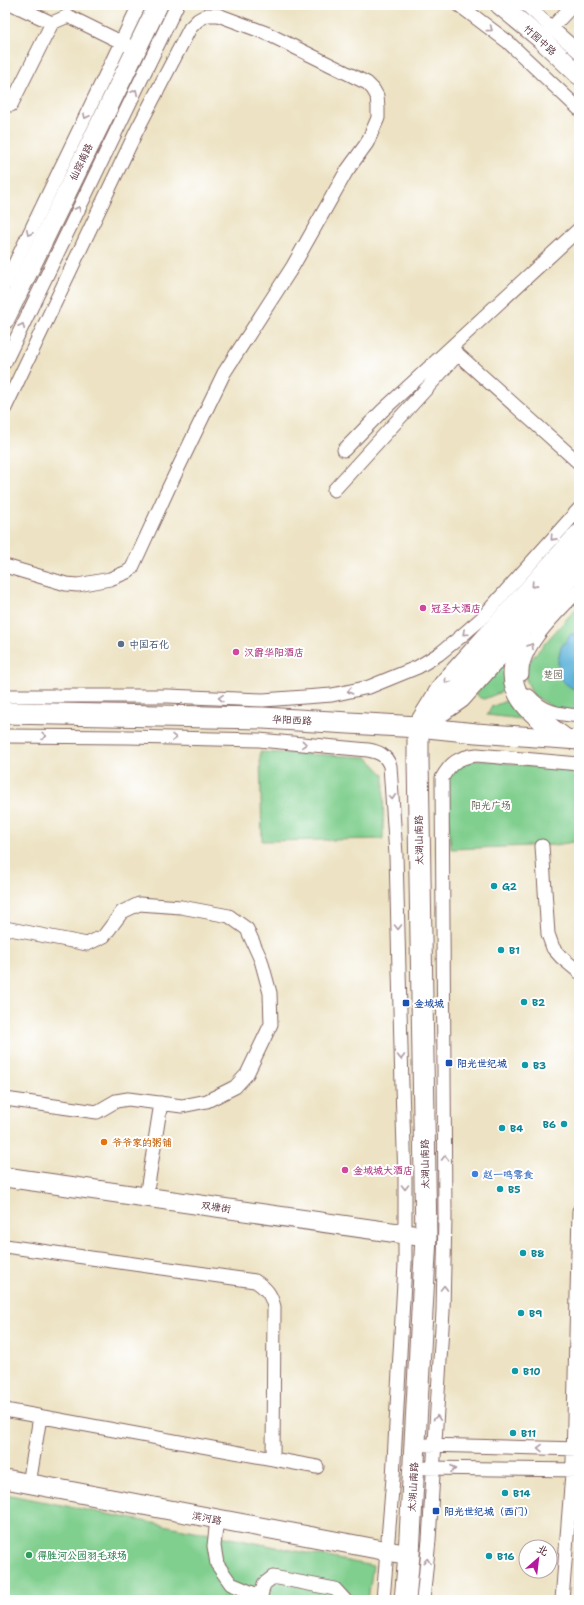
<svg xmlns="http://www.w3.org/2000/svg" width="584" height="1605" font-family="'Shantell Sans','LXGW WenKai TC',sans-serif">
<rect width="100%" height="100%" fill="#fff"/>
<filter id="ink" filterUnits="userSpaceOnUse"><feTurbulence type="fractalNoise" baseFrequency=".025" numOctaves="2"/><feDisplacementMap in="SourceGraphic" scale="8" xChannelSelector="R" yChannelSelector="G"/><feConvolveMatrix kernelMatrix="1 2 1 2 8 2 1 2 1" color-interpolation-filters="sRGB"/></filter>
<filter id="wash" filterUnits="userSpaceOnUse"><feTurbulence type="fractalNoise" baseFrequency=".012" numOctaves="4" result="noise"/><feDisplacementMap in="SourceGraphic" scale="16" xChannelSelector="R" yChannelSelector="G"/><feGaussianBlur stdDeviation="0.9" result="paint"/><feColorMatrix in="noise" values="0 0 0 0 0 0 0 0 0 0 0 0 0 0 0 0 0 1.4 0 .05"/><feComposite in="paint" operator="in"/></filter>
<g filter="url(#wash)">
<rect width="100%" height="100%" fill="#ede3c4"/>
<path fill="#80cf8e" stroke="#65775c" d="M579,605V712L557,710L533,695L526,679V669L532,658Z
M503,665H505L509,689L484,699L480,698L476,694Z
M513,698L524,716L522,719L487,715L491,707Z
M260,752L367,757L384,775L383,839L262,841Z
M477,760L579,771V841L555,845L451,849L445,779L459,763Z
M5,1494L373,1566L368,1600H5Z"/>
<path fill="#5db2d9" stroke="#546882" d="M571,634H576L577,638L579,637V690C570,689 565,683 559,677L558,661L561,647Z"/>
</g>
<g filter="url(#ink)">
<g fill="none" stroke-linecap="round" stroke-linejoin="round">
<defs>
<path id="street" d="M14,5L52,23L68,16L127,45
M459,5L508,42L579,109
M526,5L579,52
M546,34L573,5
M5,102L11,105L52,23
M5,284L139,5
M452,349L579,463
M5,362L177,5
M5,408L137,130L190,28L198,20L207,15H218L266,33L367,83L373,89L377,96L378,107V118L367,143L346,172L293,266L224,373L169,487L132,568L127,572L110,579L78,585L66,584L5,566
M344,450L382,411L579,229
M334,490L458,354
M522,674C520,646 561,609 579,590
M5,696H168L263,700L332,695L369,687L418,667L439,654L459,638L481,619L579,509
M529,696C544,713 558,714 579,716
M5,736L128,737L259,740L368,750C379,752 386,755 390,766L396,855L402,1086L405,1180V1264L393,1478L383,1600
M542,846L548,934L553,948L561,957L579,972
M5,928L87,944L104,936L122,912L139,904L181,907L229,916L247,929L261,960L270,993L271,1024L247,1074L235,1087L207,1101L182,1106L128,1099L116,1101L97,1112L5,1099
M146,1197L161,1103
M5,1246L255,1281C266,1288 271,1294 274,1307L273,1459
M5,1410L317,1467
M427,1445L579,1449
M426,1468L579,1470
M29,1484L40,1417
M217,1519L214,1546L217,1564L231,1584L260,1596
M260,1600L264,1584L273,1577L335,1589L345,1600
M423,1600L429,1540L443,1311L445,1217L442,778C451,762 459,757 477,755L579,764
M562,1600L573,1461L579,1211"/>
<path id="secondary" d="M500,5L541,39L579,75
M5,319L158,5
M521,629C519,643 513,661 513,674C513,704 545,723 566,739
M418,727L476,733L579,740
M5,1177L426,1237
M5,1479L409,1555"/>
<path id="primary" d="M5,713L263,718L418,727
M424,723L460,698L579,565
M405,1600L409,1555L426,1237L418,759V727L444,685L579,535"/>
</defs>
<use href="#street" stroke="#836461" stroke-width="15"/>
<use href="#secondary" stroke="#836461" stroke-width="21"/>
<use href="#primary" stroke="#836461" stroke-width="23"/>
<use href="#street" stroke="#fff" stroke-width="13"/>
<use href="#secondary" stroke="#fff" stroke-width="19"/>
<use href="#primary" stroke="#fff" stroke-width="21"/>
</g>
<defs><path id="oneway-chevron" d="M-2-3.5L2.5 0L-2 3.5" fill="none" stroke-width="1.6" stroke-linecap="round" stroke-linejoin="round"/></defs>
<g stroke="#ae9aa0">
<use href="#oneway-chevron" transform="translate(490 29) rotate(37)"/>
<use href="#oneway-chevron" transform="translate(135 92) rotate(-64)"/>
<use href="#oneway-chevron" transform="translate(86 116) rotate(116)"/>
<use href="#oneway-chevron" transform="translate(78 209) rotate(-64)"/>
<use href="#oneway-chevron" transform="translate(29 233) rotate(116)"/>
<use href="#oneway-chevron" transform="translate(22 326) rotate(-64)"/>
<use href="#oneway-chevron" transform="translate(553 538) rotate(132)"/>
<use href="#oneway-chevron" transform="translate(534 585) rotate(132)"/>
<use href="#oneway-chevron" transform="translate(465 633) rotate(138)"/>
<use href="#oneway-chevron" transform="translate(531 646) rotate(-59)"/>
<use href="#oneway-chevron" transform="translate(447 681) rotate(130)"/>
<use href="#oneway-chevron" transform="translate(350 691) rotate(167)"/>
<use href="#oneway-chevron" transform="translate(221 698) rotate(-178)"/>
<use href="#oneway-chevron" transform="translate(44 736) rotate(1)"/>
<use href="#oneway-chevron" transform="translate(174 738) rotate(1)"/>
<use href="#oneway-chevron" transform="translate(304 744) rotate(5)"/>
<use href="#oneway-chevron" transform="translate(392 797) rotate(86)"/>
<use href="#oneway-chevron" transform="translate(398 927) rotate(89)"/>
<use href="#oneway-chevron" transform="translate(401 1057) rotate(89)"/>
<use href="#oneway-chevron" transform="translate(445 1158) rotate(-91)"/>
<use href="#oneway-chevron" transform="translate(405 1187) rotate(90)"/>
<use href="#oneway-chevron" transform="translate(444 1288) rotate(-89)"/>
<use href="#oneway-chevron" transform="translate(437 1418) rotate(-86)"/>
<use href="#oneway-chevron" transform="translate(540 1448) rotate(-179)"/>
<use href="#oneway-chevron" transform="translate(453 1469)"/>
<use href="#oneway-chevron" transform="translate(427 1561) rotate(-84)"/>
</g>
</g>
<g fill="#d1479c" stroke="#fff" stroke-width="1.5">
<circle cx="423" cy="608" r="4"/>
<circle cx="236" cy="652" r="4"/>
<circle cx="345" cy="1170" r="4"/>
</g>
<circle fill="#5c6f8a" stroke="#fff" stroke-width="1.5" cx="121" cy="644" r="4"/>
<g fill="#0f9aa8" stroke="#fff" stroke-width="1.5">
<circle cx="494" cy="886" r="4"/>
<circle cx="501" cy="950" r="4"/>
<circle cx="524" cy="1002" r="4"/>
<circle cx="525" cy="1065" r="4"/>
<circle cx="564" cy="1124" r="4"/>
<circle cx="502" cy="1128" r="4"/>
<circle cx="500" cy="1189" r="4"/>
<circle cx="523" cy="1253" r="4"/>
<circle cx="521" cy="1313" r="4"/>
<circle cx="515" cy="1371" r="4"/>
<circle cx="513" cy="1433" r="4"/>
<circle cx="505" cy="1493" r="4"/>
<circle cx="489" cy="1556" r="4"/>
</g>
<g fill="#1a4fb4" stroke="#fff" stroke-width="1.5">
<rect x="402" y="999" width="8" height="8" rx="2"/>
<rect x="445" y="1059" width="8" height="8" rx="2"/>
<rect x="432" y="1507" width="8" height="8" rx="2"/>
</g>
<circle fill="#e8710a" stroke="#fff" stroke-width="1.5" cx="104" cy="1142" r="4"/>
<circle fill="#3f7fe0" stroke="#fff" stroke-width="1.5" cx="475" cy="1174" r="4"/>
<circle fill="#2e9e5b" stroke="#fff" stroke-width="1.5" cx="29" cy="1555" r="4"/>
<g text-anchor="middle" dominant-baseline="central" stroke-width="4" stroke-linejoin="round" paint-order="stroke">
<g font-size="10" fill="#4a1f2b" stroke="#fff">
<text transform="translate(540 40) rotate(42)">竹园中路</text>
<text transform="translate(81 162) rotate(-64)">仙踪南路</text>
<text transform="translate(292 720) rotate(3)">华阳西路</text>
<text transform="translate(419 840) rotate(-91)">太湖山南路</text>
<text transform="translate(425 1164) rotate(-91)">太湖山南路</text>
<text transform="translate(216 1207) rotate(8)">双塘街</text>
<text transform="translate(413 1487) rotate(-87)">太湖山南路</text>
<text transform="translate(207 1518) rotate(11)">滨河路</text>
</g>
<g font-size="10" font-weight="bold" fill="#b23c85" stroke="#fff" text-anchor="start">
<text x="431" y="608">冠圣大酒店</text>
<text x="244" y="652">汉爵华阳酒店</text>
<text x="353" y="1170">金域城大酒店</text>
</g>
<g font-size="10" font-weight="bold" fill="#4e5e75" stroke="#fff" text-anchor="start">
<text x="129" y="644">中国石化</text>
</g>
<g font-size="10" fill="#5d5d4e" stroke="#fff">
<text x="553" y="674">楚园</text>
<text x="491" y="805">阳光广场</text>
</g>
<g font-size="10" font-weight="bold" fill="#0d838f" stroke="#fff" text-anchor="start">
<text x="502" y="886">G2</text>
<text x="509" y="950">B1</text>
<text x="532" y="1002">B2</text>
<text x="533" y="1065">B3</text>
<text x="556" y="1124" text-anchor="end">B6</text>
<text x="510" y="1128">B4</text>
<text x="508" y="1189">B5</text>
<text x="531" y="1253">B8</text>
<text x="529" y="1313">B9</text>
<text x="523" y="1371">B10</text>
<text x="521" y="1433">B11</text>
<text x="513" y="1493">B14</text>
<text x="497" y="1556">B16</text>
</g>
<g font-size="10" font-weight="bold" fill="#164399" stroke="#fff" text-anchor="start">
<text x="414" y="1003">金域城</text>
<text x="457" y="1063">阳光世纪城</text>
<text x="444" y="1511">阳光世纪城（西门）</text>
</g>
<g font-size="10" font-weight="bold" fill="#c56008" stroke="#fff" text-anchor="start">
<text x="112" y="1142">爷爷家的粥铺</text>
</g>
<g font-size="10" font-weight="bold" fill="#366cbe" stroke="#fff" text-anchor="start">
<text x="483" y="1174">赵一鸣零食</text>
</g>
<g font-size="10" font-weight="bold" fill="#27864d" stroke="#fff" text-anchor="start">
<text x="37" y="1555">得胜河公园羽毛球场</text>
</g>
</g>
<rect width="584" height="1605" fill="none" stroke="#fff" stroke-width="20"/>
<g transform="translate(538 1559) rotate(28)"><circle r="19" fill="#ffffff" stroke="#b7a5aa"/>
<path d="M0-3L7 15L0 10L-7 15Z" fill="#b5179e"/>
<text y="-6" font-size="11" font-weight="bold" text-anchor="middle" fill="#4a1f2b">北</text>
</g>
</svg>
